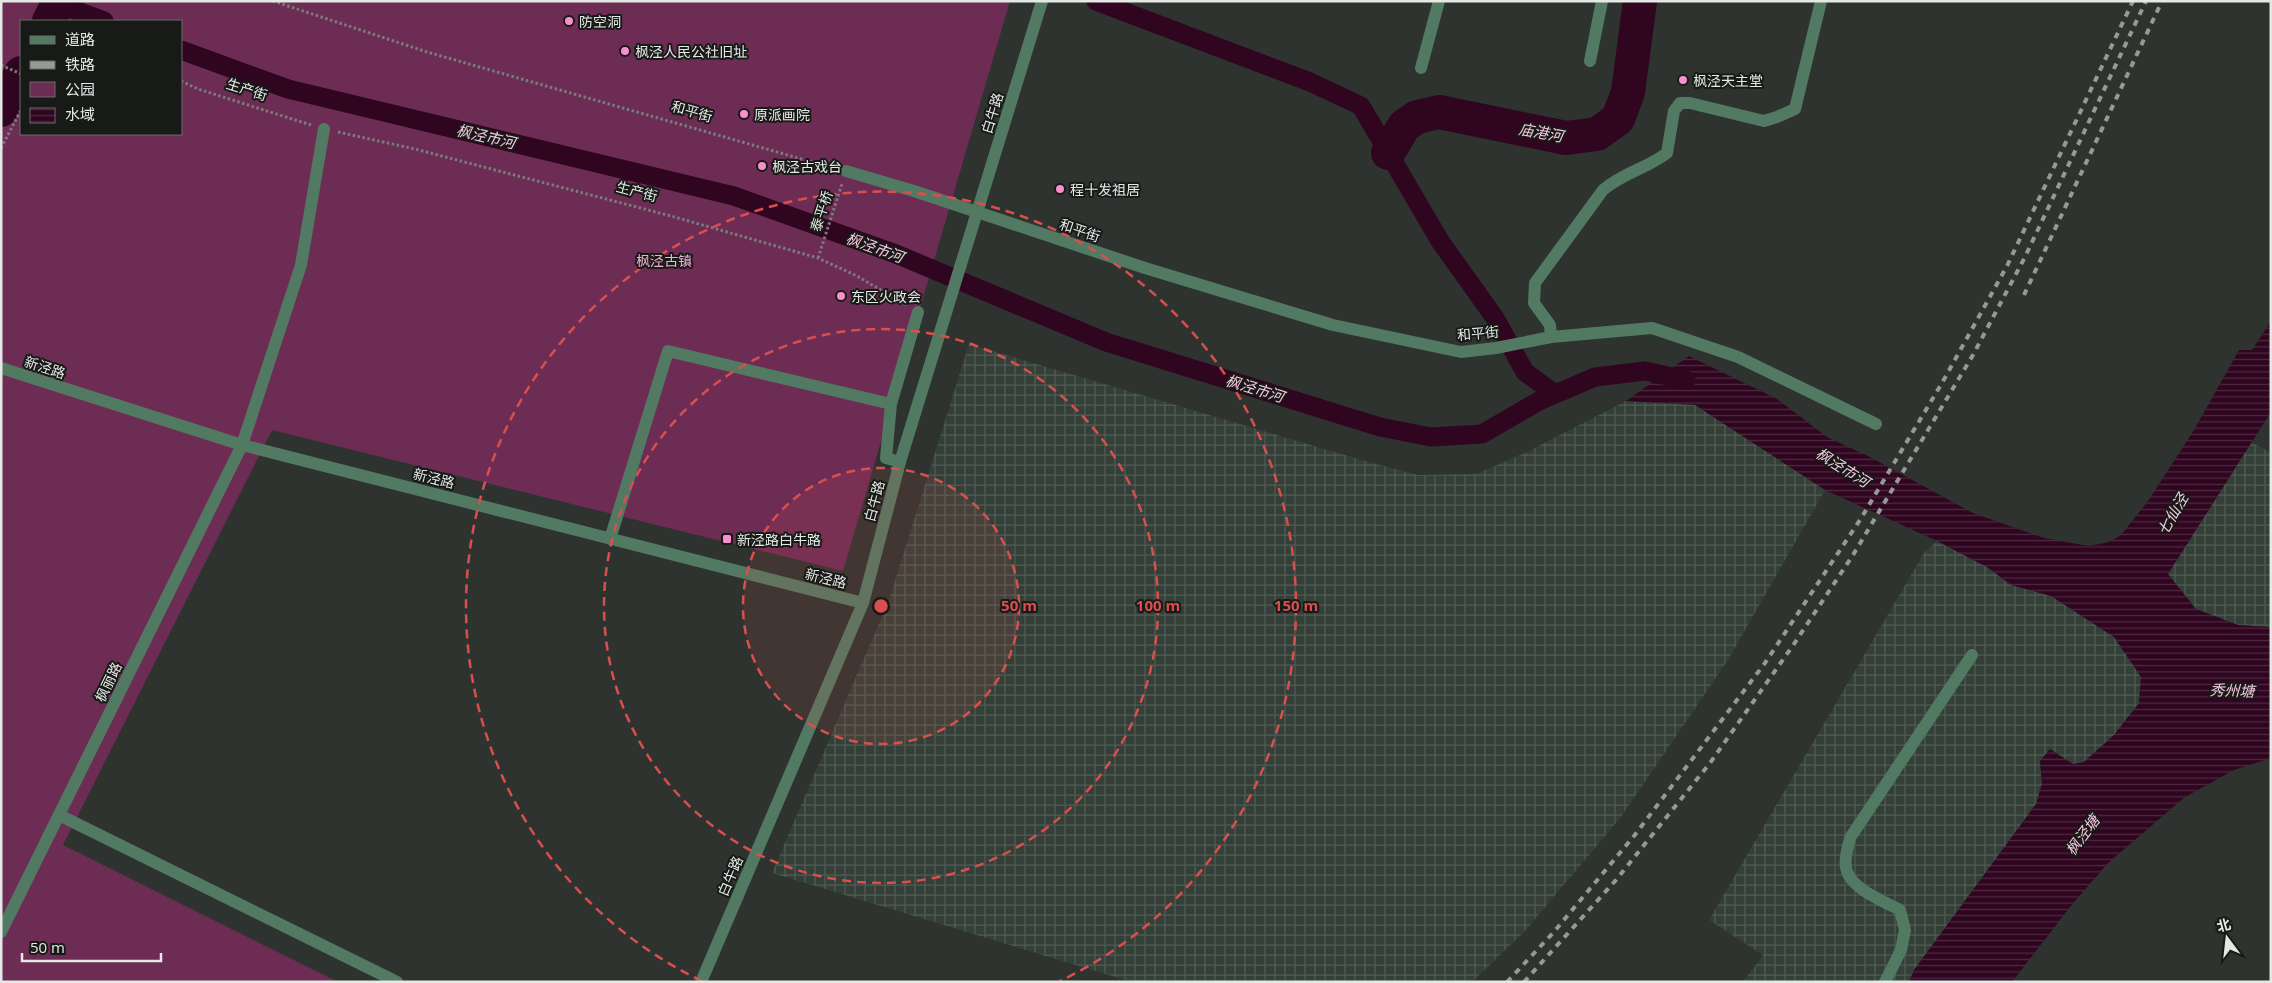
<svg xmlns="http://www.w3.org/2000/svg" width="2272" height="983" font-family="'Open Sans','Noto Sans SC',sans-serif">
<defs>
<pattern id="industrial-grid" width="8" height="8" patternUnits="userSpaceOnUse" patternTransform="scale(1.25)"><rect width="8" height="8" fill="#343f38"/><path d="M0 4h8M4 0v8" fill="none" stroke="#515b55"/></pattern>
<pattern id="water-rules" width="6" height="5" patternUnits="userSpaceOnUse" patternTransform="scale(1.25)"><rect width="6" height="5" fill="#2f0520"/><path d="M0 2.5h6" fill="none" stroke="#4d2940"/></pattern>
</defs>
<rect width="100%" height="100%" fill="#2e3330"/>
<path fill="url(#industrial-grid)" d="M969,344L1365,461L1418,475L1476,474L1525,453L1626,401L1695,405L1825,490L1728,660L1621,817L1525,931L1472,982H1132L772,873L889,600Z
M2251,442L2271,453V627L2238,625L2196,609L2168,574Z
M1937,541L1987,567L2011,585L2051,596L2114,637L2141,677L2139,703L2114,735L2084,762L2073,765L2050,749L2040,761L2042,784L2036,804L1914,970L1909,982H1743L1763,955L1709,920L1924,553Z"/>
<path fill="#6d2c54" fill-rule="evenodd" d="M1,1H1010L843,571L272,430L63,845L338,982H1ZM21,21H181V134H21Z"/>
<path fill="url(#water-rules)" d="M2271,321V412L2168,574L2196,609L2238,625L2271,627V758L2234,770L2185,797L2108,863L2070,907L2012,982H1909L1914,970L2036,804L2042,784L2040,761L2050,749L2073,764L2084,762L2114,735L2139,703L2141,677L2114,637L2051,596L2011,585L1987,567L1937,541L1825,490L1695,405L1626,401L1689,356L1777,399L1827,437L1870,457L1973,513L2044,538L2089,546L2109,542L2121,535L2148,501L2194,430L2239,350H2252Z"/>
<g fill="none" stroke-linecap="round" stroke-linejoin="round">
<path stroke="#2f0520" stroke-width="19" d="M51,1L104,21
M1096,1L1310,82L1361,106L1440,241L1495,318L1525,372L1555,394
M181,50L288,89L734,196L896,254L1106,342L1380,427L1431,437L1482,434L1539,401L1595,377L1645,371L1686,380"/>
<path stroke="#2f0520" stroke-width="34" d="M49,21L59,1
M1,110L21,73
M1388,153L1404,126L1417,117L1439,112L1566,138L1597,134L1618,119L1628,92L1640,1"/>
<path stroke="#787d7a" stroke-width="3" stroke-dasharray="2.5 2.5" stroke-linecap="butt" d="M273,1L427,52L833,168
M1,65L21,74
M181,81L198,89L311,125
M338,132L415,149L671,216L818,258L857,276L906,305
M1,148L21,110
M818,258L842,184"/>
<path stroke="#527962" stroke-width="12" d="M1590,61L1602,1
M1421,68L1439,1
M1003,128L1042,1
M846,171L914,191L1145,268L1333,325L1461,352L1496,348L1551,337L1652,328L1738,357L1876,424
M1551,337L1550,325L1534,303L1535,283L1603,190C1624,172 1646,169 1667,153L1674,111L1680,103H1690L1764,121L1777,117L1795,109L1821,1
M1,368L242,445L863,603
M610,539L668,351L891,404
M59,815L397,982
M1,932L242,445L301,265L324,129
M701,982L863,603L900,462L886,458L891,404L918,312
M1885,982L1901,950L1905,930L1900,910C1884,901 1850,889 1846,868C1844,858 1848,848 1850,838L1972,655"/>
<path stroke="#959a97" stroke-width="4" stroke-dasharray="6 6" stroke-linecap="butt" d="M2024,295L2162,1
M1507,982L1553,933L1634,836L1765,663L1860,520L1942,383L2007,266L2133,1
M1524,982L1616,880L1710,763L1794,644L1853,555L1973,355L2025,257L2146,1"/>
<path stroke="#527962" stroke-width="12" d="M900,462L1003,128"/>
</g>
<circle cx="881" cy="606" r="138" fill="#d94f4e" fill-opacity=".12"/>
<g fill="none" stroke="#d94f4e" stroke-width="2.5" stroke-dasharray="9 6">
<circle cx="881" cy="606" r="138"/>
<circle cx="881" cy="606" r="277"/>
<path d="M702 981A415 415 0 1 1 1060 981"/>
</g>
<g fill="#f790cd" stroke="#181a18" stroke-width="2">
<circle cx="569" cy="21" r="5"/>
<circle cx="625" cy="51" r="5"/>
<circle cx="1683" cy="80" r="5"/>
<circle cx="744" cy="114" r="5"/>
<circle cx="762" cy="166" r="5"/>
<circle cx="1060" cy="189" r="5"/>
<circle cx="841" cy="296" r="5"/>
<rect x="722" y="534" width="10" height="10" rx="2.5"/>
</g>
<g text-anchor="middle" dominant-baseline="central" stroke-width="4" stroke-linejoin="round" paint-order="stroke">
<g font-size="14" fill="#e5e9e6" stroke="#181a18" text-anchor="start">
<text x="579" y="21">防空洞</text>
<text x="635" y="51">枫泾人民公社旧址</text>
<text x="1693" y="80">枫泾天主堂</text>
<text x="754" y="114">原派画院</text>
<text x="772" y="166">枫泾古戏台</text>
<text x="1070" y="189">程十发祖居</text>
<text x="851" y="296">东区火政会</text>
<text x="737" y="539">新泾路白牛路</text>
</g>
<g font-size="14" fill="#e5e9e6" stroke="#181a18">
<text transform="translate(247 89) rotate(18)">生产街</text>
<text transform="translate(692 111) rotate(16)">和平街</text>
<text transform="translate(992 113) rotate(-73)">白牛路</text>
<text transform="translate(637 191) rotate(15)">生产街</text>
<text transform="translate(821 211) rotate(-72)">泰平桥</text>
<text transform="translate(1080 230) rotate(19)">和平街</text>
<text transform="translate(1478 333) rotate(-5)">和平街</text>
<text transform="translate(45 367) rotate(18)">新泾路</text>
<text transform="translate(434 478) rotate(14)">新泾路</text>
<text transform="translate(874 501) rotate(-75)">白牛路</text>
<text transform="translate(826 578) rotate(14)">新泾路</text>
<text transform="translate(108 682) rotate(-64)">枫丽路</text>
<text transform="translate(730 876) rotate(-67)">白牛路</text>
</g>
<g font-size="14" fill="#f5b0d7" stroke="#181a18">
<text x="664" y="260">枫泾古镇</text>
</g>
<g font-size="15" font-style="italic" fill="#f7c8e1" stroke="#181a18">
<text transform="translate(1541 132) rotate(10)">庙港河</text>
<text transform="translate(486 136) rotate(13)">枫泾市河</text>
<text transform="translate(875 247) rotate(20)">枫泾市河</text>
<text transform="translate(1255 388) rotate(17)">枫泾市河</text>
<text transform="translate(1843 467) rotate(32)">枫泾市河</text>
<text transform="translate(2172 514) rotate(-60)">七仙泾</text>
<text transform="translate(2232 690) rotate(2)">秀州塘</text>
<text transform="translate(2082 835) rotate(-53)">枫泾塘</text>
</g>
</g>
<circle cx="881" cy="606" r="8" fill="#d94f4e" stroke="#181a18" stroke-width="2.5"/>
<g font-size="15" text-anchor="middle" font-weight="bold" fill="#d94f4e" stroke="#181a18" stroke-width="4" stroke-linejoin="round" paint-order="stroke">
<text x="1019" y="611">50 m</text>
<text x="1158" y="611">100 m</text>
<text x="1296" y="611">150 m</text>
</g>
<rect width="2272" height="983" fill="none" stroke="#e5e9e6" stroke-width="5"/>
<rect x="20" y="20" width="162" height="115" fill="#181a18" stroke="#6a6d6a"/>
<rect x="30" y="36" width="25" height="8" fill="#527962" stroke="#6a6d6a"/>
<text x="65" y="45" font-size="15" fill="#e5e9e6">道路</text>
<rect x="30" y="61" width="25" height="8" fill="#959a97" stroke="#6a6d6a"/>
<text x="65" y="70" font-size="15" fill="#e5e9e6">铁路</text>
<rect x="30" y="82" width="25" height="15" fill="#6d2c54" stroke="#6a6d6a"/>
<text x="65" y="95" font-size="15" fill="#e5e9e6">公园</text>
<rect x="30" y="108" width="25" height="15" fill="url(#water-rules)" stroke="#6a6d6a"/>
<text x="65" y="120" font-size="15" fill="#e5e9e6">水域</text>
<g transform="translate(2227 938) rotate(345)" stroke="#181a18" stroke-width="4" paint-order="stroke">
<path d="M0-4L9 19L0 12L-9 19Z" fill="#e5e9e6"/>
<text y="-8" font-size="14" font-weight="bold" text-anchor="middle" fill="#e5e9e6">北</text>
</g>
<path d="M22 953v8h139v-8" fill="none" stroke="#e5e9e6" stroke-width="2.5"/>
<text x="30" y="953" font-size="15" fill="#e5e9e6" stroke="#181a18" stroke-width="4" paint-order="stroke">50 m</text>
</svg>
